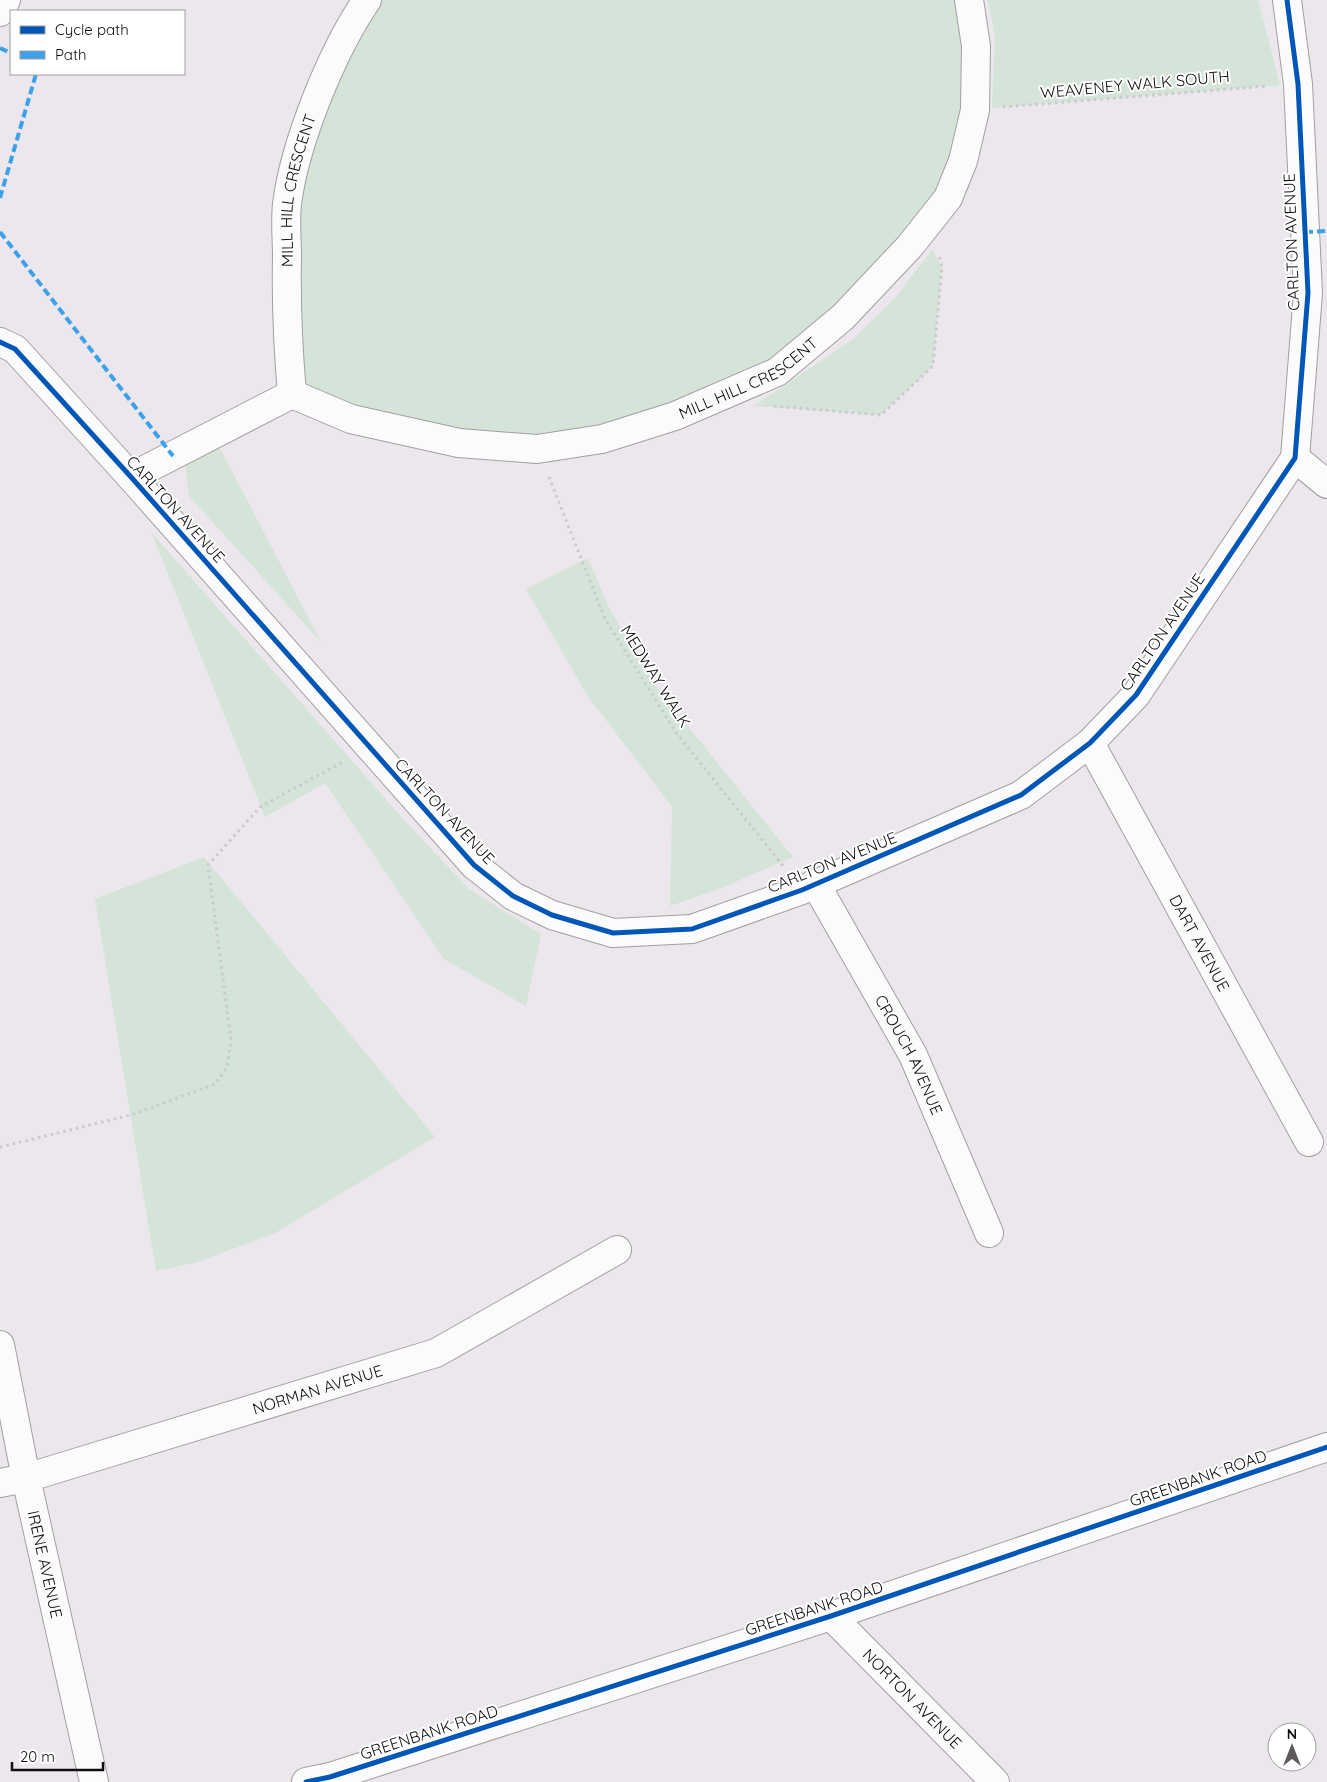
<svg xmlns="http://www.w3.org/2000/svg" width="1327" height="1782" font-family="Quicksand,sans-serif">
<rect width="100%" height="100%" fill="#ece7ec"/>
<path fill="#d4e4d9" d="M367,0H969L976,46L948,198L765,377L537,449L292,394L287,205Z
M988,0H1258L1280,85L992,108L995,38Z
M932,250L942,267L933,366L881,415L754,406L853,339L894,299Z
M220,448L321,642L189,496L185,463Z
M151,532L404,820L469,889L541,934L526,1006L444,959L325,783L265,817Z
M588,558L610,610L658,689L793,857L719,889L670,906L672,807L587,695L526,589Z
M204,857L435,1137L275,1233L198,1262L156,1271L95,899Z"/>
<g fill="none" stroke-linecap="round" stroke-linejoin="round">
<defs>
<g id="minor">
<path d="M0,12L6,0"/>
<path d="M0,342L15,349L131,477L474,865L513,896L552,915L613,933L692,929L802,890L1021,795L1090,743L1136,695L1295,458L1308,293L1298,84L1287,0"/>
<path id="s1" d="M292,394L351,419L459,443L537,449L602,439L675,416L777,372L843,317L910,246L948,198L963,161L975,110L976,46L969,0"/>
<path id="s2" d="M292,394C288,348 286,303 287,257C287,240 285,221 287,204C295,142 332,51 367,0"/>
<path d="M1295,458L1327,484"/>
<path d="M131,477L292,394"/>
<path id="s3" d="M1090,743L1309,1142"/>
<path id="s4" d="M815,883L913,1055L989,1233"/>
<path id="s5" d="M0,1345L26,1478L94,1782"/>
<path id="s6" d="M0,1483L26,1478L436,1353L617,1250"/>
<path id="s7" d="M831,1616L995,1782"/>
</g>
<path id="tertiary" d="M306,1782L330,1777L831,1616L1327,1447"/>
</defs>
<use href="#minor" stroke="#a39ea2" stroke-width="30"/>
<use href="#tertiary" stroke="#a39ea2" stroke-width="30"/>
<path stroke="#cbc9cb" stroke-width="3" stroke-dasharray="2.5 4" stroke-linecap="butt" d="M1003,107L1268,86
M774,406L881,415L933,366L942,267L939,255
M549,477L605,619L677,734L784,867
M0,1147L131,1115L215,1084L227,1068L231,1040L208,865L260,807L343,762"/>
<use href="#minor" stroke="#fcfbfc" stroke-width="28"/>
<use href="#tertiary" stroke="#fcfbfc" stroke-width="28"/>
<path stroke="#3da1ea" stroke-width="4" stroke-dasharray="8 4" stroke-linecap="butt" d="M0,48L11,53
M0,198L36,74
M0,232L173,456
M1305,232L1327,231"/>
<defs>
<path id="cycleway" d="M0,342L15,349L131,477L474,865L513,896L552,915L613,933L692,929L802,890L1021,795L1090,743L1136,695L1295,458L1308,293L1298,84L1287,0
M306,1782L330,1777L831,1616L1327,1447"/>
</defs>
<use href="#cycleway" stroke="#fff" stroke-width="8"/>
<use href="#cycleway" stroke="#0057b8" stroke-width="5"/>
</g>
<g text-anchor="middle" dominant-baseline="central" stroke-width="4" stroke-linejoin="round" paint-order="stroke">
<g font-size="16" fill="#100c0f" stroke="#fff">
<text transform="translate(1135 84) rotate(-5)">WEAVENEY WALK SOUTH</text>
<text stroke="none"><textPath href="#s2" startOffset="205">MILL HILL CRESCENT</textPath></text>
<text transform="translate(1291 242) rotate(-92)">CARLTON AVENUE</text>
<text stroke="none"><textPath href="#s1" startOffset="478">MILL HILL CRESCENT</textPath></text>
<text transform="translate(176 509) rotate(48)">CARLTON AVENUE</text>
<text transform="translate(1162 632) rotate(-56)">CARLTON AVENUE</text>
<text transform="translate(656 676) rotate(58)">MEDWAY WALK</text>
<text transform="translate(445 811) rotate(47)">CARLTON AVENUE</text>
<text transform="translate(832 862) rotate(-22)">CARLTON AVENUE</text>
<text stroke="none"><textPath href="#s3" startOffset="228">DART AVENUE</textPath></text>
<text stroke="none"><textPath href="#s4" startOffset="196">CROUCH AVENUE</textPath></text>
<text stroke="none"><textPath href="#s6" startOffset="331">NORMAN AVENUE</textPath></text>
<text transform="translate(1198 1478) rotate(-19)">GREENBANK ROAD</text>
<text stroke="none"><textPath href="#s5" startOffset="224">IRENE AVENUE</textPath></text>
<text transform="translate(814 1608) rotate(-18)">GREENBANK ROAD</text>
<text stroke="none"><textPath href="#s7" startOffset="116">NORTON AVENUE</textPath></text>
<text transform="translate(429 1732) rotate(-18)">GREENBANK ROAD</text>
</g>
</g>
<rect x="10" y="10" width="175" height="65" fill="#ffffff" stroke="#9f9e9f"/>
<rect x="20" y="26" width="25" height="8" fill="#0057b8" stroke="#9f9e9f"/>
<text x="55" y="35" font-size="15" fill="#100c0f">Cycle path</text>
<rect x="20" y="51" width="25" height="8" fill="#3da1ea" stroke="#9f9e9f"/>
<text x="55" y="60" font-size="15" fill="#100c0f">Path</text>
<g transform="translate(1292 1747)"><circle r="24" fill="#ffffff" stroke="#9f9e9f"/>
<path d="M0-4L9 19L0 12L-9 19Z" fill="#5d595c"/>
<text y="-8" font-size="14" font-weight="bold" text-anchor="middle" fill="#100c0f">N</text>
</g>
<path d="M12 1762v8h91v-8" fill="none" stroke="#100c0f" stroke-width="2.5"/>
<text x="20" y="1762" font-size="15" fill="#100c0f" stroke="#ffffff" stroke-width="4" paint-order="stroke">20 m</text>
</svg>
